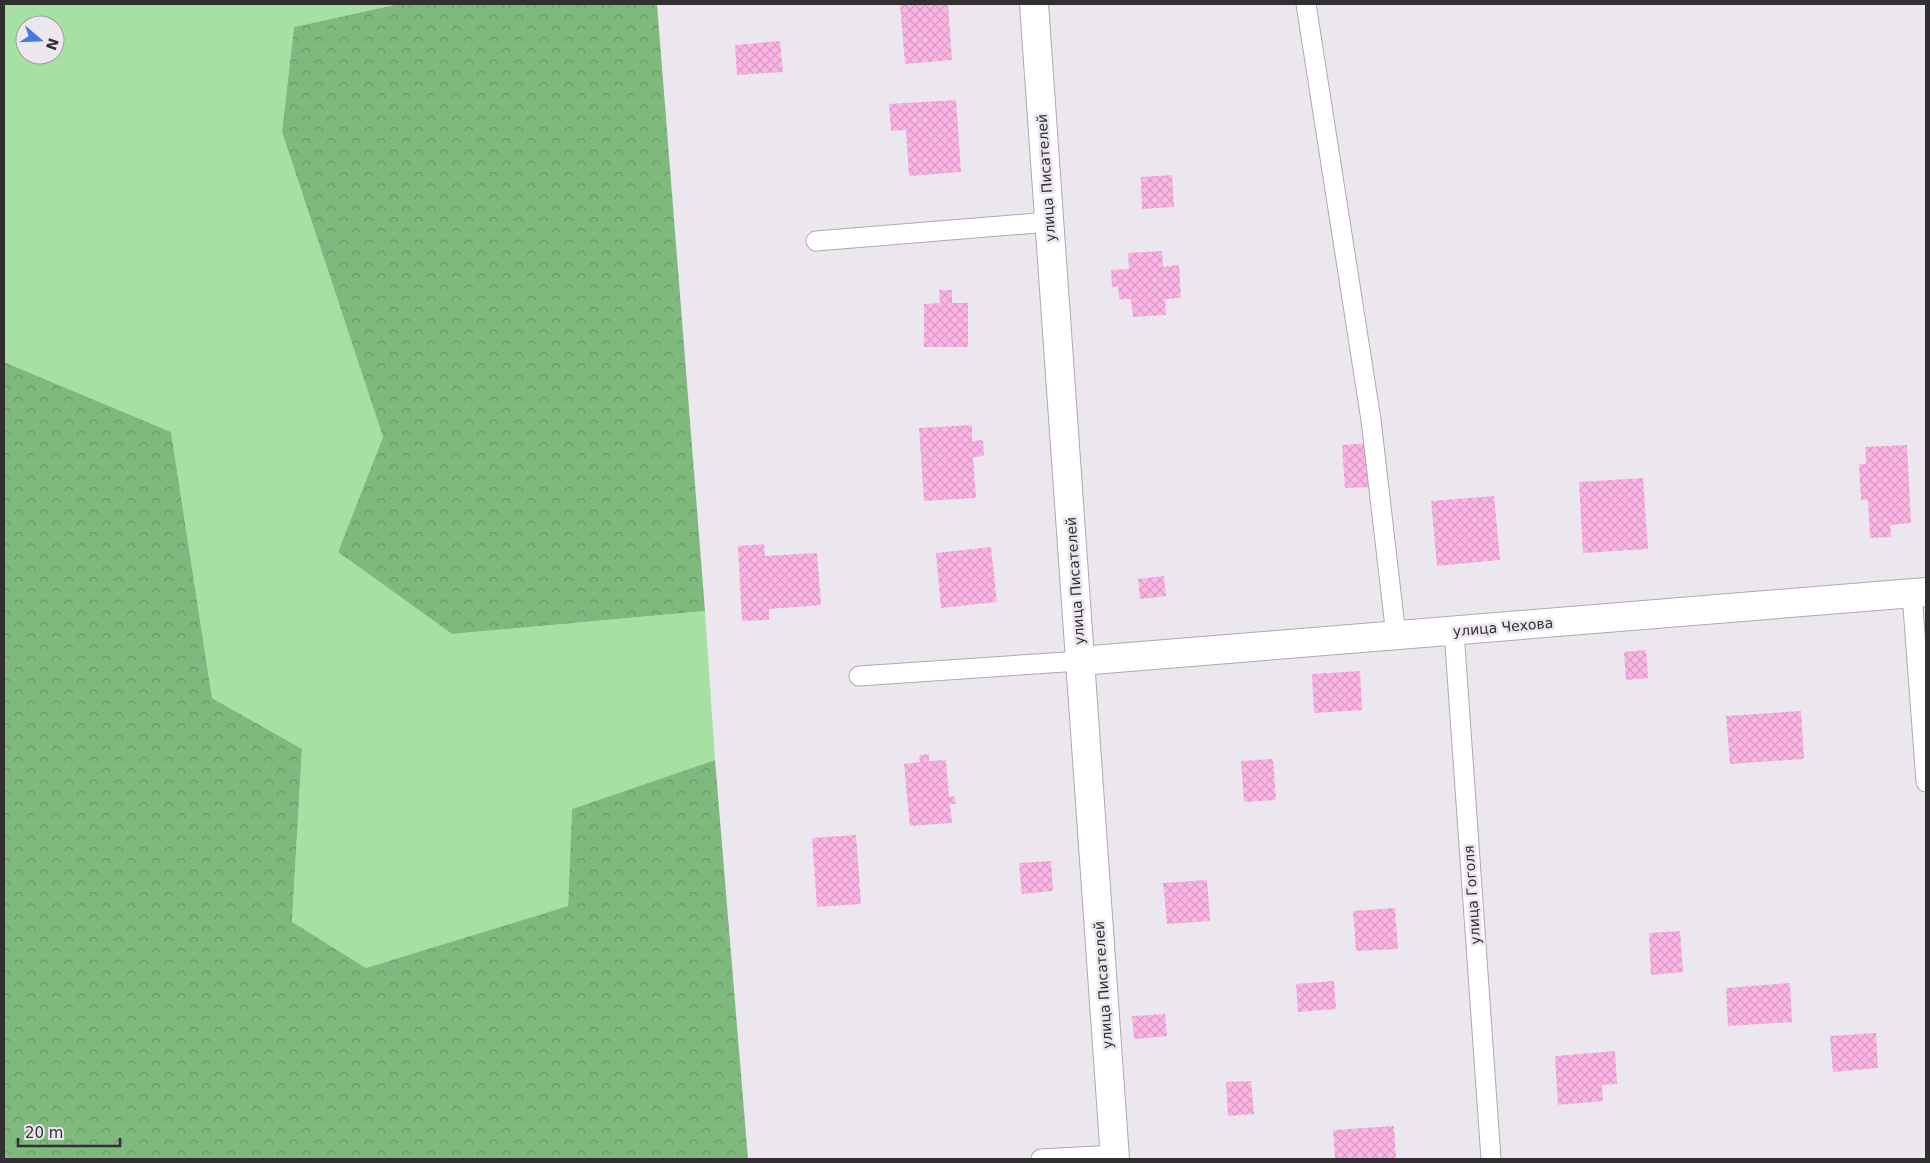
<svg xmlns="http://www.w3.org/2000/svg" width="1930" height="1163" font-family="'DejaVu Sans',sans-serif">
<defs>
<pattern id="forest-crowns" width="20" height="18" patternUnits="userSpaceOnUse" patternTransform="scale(1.25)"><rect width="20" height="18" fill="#80b97d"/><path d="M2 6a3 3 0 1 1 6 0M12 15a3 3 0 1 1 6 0" fill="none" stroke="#699767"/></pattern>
<pattern id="building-cross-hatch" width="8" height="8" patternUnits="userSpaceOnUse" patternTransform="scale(1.25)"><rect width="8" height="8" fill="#fcb4e4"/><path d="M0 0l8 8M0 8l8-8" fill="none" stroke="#d89bc4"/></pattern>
</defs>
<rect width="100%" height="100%" fill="#ece7ef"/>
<path fill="#a6e0a3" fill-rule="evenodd" d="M4,4H399L294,27L282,132L383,437L338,552L452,634L705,611L715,760L572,809L568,906L366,968L292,923L302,749L212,698L171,432L4,362ZM25,25H55V55H25Z"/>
<path fill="url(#forest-crowns)" d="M399,4H657L705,611L452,634L338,552L383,437L282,132L294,27Z
M4,362L171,432L212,698L302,749L292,922L366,968L568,906L572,809L715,760L748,1159H4Z"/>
<path fill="url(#building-cross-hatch)" d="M900,4H948L952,60L905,64Z
M780,41L783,72L737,75L735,45Z
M956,100L961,172L909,176L906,130L891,131L889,104Z
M1172,175L1174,207L1142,209L1141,177Z
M1162,251L1163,267L1179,265L1181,298L1165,299L1166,315L1133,317L1131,299H1119L1118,286L1112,287L1111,270L1129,269L1128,253Z
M939,290H952V303H968V347H924V304L940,303Z
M972,425V441L983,440L984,456L973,457L976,498L924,501L919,428Z
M1371,443L1374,487L1345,488L1342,445Z
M1907,445L1911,523L1890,525L1891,537L1870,538L1868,500H1861L1859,464H1866L1865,447Z
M1643,478L1648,549L1583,553L1579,482Z
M1494,496L1500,560L1437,566L1431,501Z
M764,544L765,556L817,553L821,605L769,609V620L742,621L738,546Z
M991,547L997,602L941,608L936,553Z
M1164,576L1166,596L1140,599L1138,579Z
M1646,650L1648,678L1626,680L1624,652Z
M1360,671L1362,710L1314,713L1312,674Z
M1801,711L1804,759L1730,764L1726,716Z
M929,754V761L946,760L949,797L955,796L956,804H950L952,823L910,826L904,764L920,762L919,755Z
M1273,759L1276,800L1244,802L1241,761Z
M856,835L861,904L817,907L812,838Z
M1051,861L1053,891L1022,894L1019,863Z
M1207,880L1210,921L1167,924L1163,883Z
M1395,908L1398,949L1356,951L1353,911Z
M1680,931L1683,972L1651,975L1649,933Z
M1334,981L1336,1009L1298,1012L1296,984Z
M1790,983L1792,1022L1728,1026L1726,988Z
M1165,1014L1167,1036L1134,1039L1132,1016Z
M1876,1033L1878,1068L1833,1072L1830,1036Z
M1615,1051L1617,1084L1602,1085L1603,1101L1558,1105L1555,1056Z
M1251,1081L1254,1114L1228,1116L1226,1082Z
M1394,1126L1396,1159H1335L1333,1130Z"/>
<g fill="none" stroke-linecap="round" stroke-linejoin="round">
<defs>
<path id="lane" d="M1306,4L1371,420L1396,636
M816,241L1049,222
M1912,593L1926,782
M1454,631L1491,1159
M859,676L1080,661
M1041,1159L1115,1155"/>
<path id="street" d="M1034,4L1115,1159
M1080,661L1926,592"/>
</defs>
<use href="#lane" stroke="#aea9b0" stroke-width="21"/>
<use href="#street" stroke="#aea9b0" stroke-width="30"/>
<use href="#lane" stroke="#fff" stroke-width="19"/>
<use href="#street" stroke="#fff" stroke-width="28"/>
</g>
<g text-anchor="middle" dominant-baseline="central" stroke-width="5" stroke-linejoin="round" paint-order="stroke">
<g font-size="14" fill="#312f32" stroke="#ece7ef">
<text transform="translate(1046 178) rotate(-94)">улица Писателей</text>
<text transform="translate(1075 581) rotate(-94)">улица Писателей</text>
<text transform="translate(1503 627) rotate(-5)">улица Чехова</text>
<text transform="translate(1472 895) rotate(-94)">улица Гоголя</text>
<text transform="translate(1103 985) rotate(-94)">улица Писателей</text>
</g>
</g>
<rect width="1930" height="1163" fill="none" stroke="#312f32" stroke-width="10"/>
<g transform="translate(40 40) rotate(109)"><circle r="24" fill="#ece7ef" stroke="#a19da3"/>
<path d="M0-4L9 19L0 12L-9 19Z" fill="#4677e8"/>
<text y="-8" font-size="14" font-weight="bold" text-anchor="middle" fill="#312f32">N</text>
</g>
<path d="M18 1138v8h102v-8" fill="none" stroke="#312f32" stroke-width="2.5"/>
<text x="25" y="1138" font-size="15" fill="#312f32" stroke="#ece7ef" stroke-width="4" paint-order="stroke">20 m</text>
</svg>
